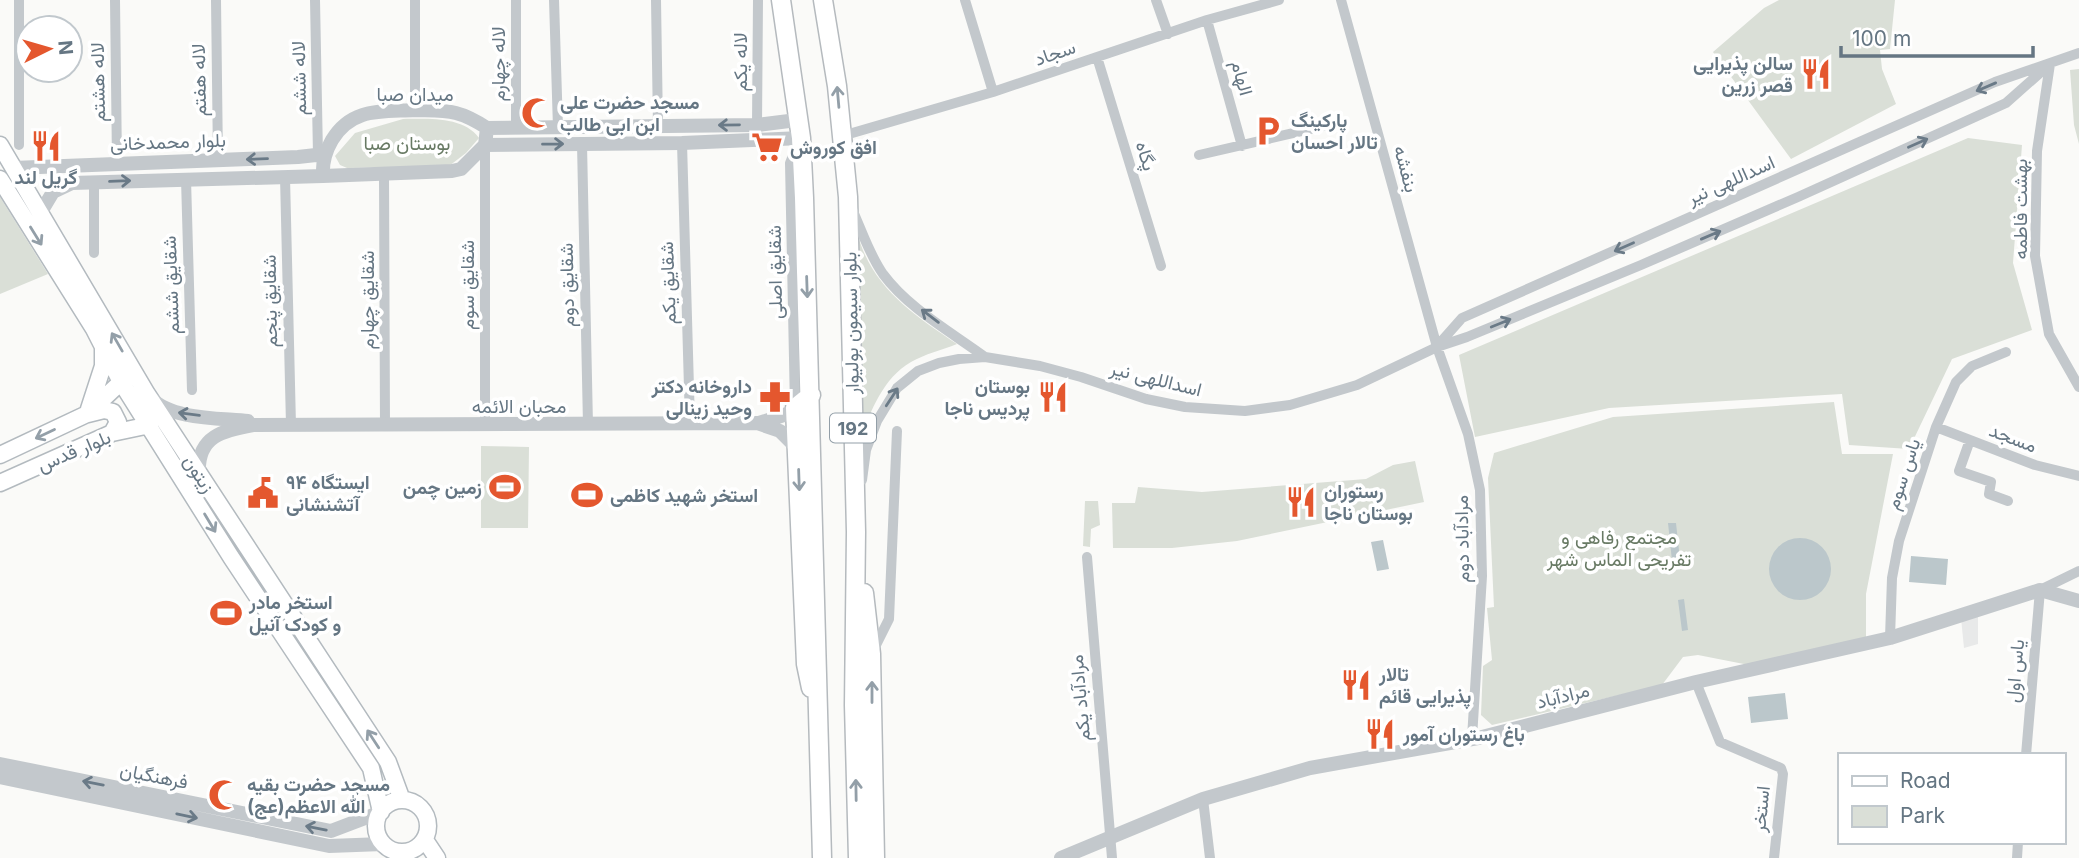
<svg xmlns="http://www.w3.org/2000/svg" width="2079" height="858" font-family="Inter,Vazirmatn,sans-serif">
<rect width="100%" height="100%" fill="#fafaf8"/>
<path fill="#e8e9e9" d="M1978,612V644L1964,648L1961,618Z"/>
<path fill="#dadfd7" d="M1779,0H1895L1890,49L1880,50L1882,69L1896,104L1791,159L1713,52L1764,8Z
M2079,69V144L2074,125L2070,70Z
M403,119C427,119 463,116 479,138L466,153L449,166L347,168L340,165L335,156L355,133Z
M1968,138L2022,145L2013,263L2032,330L1952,359L1909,449L1849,445L1842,394L1609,408L1475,437L1459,355Z
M0,197L48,274L0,294Z
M856,229C870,286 911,313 957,344C942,350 925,354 911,362C883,378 871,411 860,439Z
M1834,402L1842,454H1893L1866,594V644L1754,666L1698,655L1683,657L1662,685L1492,725L1481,715L1483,666L1492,660L1487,608L1494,607L1488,478L1494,453L1613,417Z
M481,446L529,447L528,528H481Z
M1415,461L1424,502L1237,541L1172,548H1113L1112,503H1135L1138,487L1202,492L1366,479L1393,465Z
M1085,501H1098L1100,525L1091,529L1090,547L1083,546Z"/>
<path fill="#bbc7cb" d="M1668,523H1676L1681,569L1673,570Z
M1769 569a31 31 0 1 1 62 0a31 31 0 1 1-62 0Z
M1383,540L1389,569L1377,571L1371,542Z
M1911,556L1948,559L1946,585L1909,582Z
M1684,599L1688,630L1682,631L1678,600Z
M1785,693L1788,719L1751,723L1748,697Z"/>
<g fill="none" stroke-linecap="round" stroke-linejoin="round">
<defs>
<path id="secondary" d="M0,145L147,394L388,762L402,800
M0,179L94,329L121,382L231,557L371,768L381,812
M89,409L103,366V349
M88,414L104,410L113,412L118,422L112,433
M0,455L87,414L121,382L129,378
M0,483L112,433L150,425
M376 826a26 26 0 1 1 52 0a26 26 0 1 1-52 0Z
M425,840L437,858"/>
<path id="primary" d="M781,0L801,138L804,198L822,858
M823,0L837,86L848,197L856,532L854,705L858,858
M811,395L795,408L806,664L811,688
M864,593L871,654L875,858"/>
</defs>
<use href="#secondary" stroke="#b3babf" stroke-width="19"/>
<use href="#primary" stroke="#b5babe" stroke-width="21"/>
<path stroke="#c3c8cc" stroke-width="10" d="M19,0V145
M115,0L117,163
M216,0L218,160
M315,0L318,155
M415,0V110
M554,0L558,128
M656,0L658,126
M965,0L993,92
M1156,0L1168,34
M1341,0L1437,347L1468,434L1480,490L1482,576L1472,738
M1207,20L1242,146
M1097,57L1161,266
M2050,64L2037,151L2035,256L2049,334L2079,387
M757,125L758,0
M516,128V0
M842,136L993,92L1207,20L1279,0
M682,143L690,423
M582,144L588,425
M1199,155L1328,125
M384,174L385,426
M285,177L291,425
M186,179L192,390
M852,209C862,231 869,254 883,274C908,308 951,332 985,357
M94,253V182
M1439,344L1462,318L1995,82L2079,53
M795,408L790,163L798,143
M485,426V145
M1936,427L2035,465L2079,476
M1970,440L1959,471L1991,482L1989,494L2008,501
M862,480L866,450L877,421L897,388L918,371L939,363L959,359L985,357L1040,366L1081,377L1146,399L1185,407L1245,411L1290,405L1357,385L1437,347L1467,337L1641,265L1798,197L2006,103L2050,64
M1087,557L1112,858
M1890,638L1892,578L1899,541L1936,427L1956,382L1972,366L2006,352
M873,651L889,619L897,431
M1696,682L1720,742L1781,768L1783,774L1774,858
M2026,755L2040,590L2079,571
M1203,799L1210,858
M2017,858L2018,842"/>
<path stroke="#c3c8cc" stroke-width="14" d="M415,110C448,111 458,109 487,128L485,145L461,169L452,171L323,176C322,162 325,152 332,140C352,107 382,112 415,110Z
M487,128L757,125L797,120
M485,145L682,143L801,138
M13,168L298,157L325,154
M41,212L53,192L72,183L323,176
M151,398C171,420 221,418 248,421
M759,423L790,413L795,408
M199,473C197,436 224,430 253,425L757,423L780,431L797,448
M0,764L331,831L381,812
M0,777L329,846L383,844
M1061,858L1203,799L1310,768L1478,738L1696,682L1890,638L2040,590L2079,601"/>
<use href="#secondary" stroke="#fff" stroke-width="16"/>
<use href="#primary" stroke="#fff" stroke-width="18"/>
</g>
<defs><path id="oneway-shaft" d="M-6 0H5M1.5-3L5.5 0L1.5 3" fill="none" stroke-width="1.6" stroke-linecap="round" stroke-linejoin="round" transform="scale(1.75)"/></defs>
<g stroke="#6a7a87">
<use href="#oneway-shaft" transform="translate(1986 87) rotate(157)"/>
<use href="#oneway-shaft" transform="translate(729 125) rotate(179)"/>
<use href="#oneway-shaft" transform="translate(1918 143) rotate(-24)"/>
<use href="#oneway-shaft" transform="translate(553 144) rotate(-1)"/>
<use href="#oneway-shaft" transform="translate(257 159) rotate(178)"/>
<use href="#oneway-shaft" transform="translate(120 181) rotate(-2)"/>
<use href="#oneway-shaft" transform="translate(1711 235) rotate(-23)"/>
<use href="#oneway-shaft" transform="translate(1624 247) rotate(156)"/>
<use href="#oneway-shaft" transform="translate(930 316) rotate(-143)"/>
<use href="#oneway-shaft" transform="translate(1501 323) rotate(-22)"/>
<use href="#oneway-shaft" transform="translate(892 397) rotate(-57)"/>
<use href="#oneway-shaft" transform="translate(189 414) rotate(-173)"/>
<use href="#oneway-shaft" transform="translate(93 783) rotate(-169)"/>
<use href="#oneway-shaft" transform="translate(187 816) rotate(12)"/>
<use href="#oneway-shaft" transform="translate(316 828) rotate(-169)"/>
</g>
<g stroke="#939fa8">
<use href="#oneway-shaft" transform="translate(838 97) rotate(-95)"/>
<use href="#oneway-shaft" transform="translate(36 236) rotate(58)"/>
<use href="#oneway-shaft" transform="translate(807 287) rotate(88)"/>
<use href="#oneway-shaft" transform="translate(117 342) rotate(-120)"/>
<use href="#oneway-shaft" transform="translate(45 434) rotate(155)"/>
<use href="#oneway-shaft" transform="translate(799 480) rotate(88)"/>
<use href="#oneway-shaft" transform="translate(210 523) rotate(59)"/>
<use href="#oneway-shaft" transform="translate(872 692) rotate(-90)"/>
<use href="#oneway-shaft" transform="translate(373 739) rotate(-123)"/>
<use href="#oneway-shaft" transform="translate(856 790) rotate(-91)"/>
</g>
<defs>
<symbol id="restaurant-bare" viewBox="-9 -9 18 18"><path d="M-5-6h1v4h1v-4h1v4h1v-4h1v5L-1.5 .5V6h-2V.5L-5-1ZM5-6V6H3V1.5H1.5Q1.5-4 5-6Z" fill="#e4572e" stroke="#fff" stroke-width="2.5" paint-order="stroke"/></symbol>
<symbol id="mosque-bare" viewBox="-9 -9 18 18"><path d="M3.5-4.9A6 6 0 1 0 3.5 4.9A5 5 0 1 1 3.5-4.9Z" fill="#e4572e" stroke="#fff" stroke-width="2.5" paint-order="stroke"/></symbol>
<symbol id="parking-bare" viewBox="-9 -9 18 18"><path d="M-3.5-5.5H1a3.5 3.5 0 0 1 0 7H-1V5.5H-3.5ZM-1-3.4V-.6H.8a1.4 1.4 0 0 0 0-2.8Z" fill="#e4572e" stroke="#fff" stroke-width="2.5" paint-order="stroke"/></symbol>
<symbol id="supermarket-bare" viewBox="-9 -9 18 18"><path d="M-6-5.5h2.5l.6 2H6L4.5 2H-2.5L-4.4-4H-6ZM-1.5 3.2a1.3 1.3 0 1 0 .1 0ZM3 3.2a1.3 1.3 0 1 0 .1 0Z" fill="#e4572e" stroke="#fff" stroke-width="2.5" paint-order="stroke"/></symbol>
<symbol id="pharmacy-bare" viewBox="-9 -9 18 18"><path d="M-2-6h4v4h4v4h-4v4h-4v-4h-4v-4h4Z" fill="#e4572e" stroke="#fff" stroke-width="2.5" paint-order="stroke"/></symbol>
<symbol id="stadium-bare" viewBox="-9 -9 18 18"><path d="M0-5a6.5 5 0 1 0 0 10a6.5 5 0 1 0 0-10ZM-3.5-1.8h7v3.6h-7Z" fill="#e4572e" stroke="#fff" stroke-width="2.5" paint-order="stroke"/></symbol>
<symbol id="civic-bare" viewBox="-9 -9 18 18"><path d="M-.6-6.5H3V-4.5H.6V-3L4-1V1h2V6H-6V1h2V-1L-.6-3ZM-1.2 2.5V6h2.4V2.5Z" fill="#e4572e" stroke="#fff" stroke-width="2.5" paint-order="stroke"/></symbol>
</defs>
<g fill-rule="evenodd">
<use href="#restaurant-bare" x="1794" y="52" width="44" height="44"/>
<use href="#mosque-bare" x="515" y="91" width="44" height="44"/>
<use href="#parking-bare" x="1246" y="109" width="44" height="44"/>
<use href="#restaurant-bare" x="24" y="124" width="44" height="44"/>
<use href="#supermarket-bare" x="745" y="125" width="44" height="44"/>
<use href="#pharmacy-bare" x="753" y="375" width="44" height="44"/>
<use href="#restaurant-bare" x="1031" y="375" width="44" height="44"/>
<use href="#stadium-bare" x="483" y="465" width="44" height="44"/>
<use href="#civic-bare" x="241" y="471" width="44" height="44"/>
<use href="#stadium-bare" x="565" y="473" width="44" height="44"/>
<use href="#restaurant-bare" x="1279" y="480" width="44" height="44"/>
<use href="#stadium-bare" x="204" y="591" width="44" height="44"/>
<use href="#restaurant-bare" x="1334" y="663" width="44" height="44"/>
<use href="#restaurant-bare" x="1358" y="712" width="44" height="44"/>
<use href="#mosque-bare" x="202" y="773" width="44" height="44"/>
</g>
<g text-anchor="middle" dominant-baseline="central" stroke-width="7" stroke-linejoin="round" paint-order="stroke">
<rect fill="#fff" stroke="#939fa8" stroke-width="2" x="830" y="413.5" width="46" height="29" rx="5"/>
<g font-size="18" font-weight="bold" fill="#657683">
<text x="853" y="428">192</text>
</g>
<g font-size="19" fill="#657683" stroke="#fff">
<text transform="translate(1055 53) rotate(-19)">سجاد</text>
<text transform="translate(740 62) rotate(-90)">لاله یکم</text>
<text transform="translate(498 64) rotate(-90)">لاله چهارم</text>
<text transform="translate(299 78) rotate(-91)">لاله ششم</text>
<text transform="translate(1242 78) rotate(75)">الهام</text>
<text transform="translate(199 80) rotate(-91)">لاله هفتم</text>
<text transform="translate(98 82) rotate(-91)">لاله هشتم</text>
<text x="415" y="94">میدان صبا</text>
<text transform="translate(168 142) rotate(-2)">بلوار محمدخانی</text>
<text transform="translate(1146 156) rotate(73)">پگاه</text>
<text transform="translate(1406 169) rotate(75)">بنفشه</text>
<text transform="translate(1731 180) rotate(-24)">اسداللهی نیر</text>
<text transform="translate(2020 209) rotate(-90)">بهشت فاطمه</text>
<text transform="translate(775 272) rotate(-91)">شقایق اصلی</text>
<text transform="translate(668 283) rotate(-92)">شقایق یکم</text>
<text transform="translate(171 285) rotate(-92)">شقایق ششم</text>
<text transform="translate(467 285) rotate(-90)">شقایق سوم</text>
<text transform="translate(567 285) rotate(-91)">شقایق دوم</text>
<text transform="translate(367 300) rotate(-90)">شقایق چهارم</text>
<text transform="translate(270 301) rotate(-91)">شقایق پنجم</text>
<text transform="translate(851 323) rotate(-91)">بلوار سیمون بولیوار</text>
<text transform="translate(1156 379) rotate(14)">اسداللهی نیر</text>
<text x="519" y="406">محبان الائمه</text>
<text transform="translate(2013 438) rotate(21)">مسجد</text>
<text transform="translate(74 451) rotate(-23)">بلوار قدس</text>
<text transform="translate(199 474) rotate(57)">زیتون</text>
<text transform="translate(1903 474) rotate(-72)">یاس سوم</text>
<text transform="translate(1462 539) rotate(-91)">مرادآباد دوم</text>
<text transform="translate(2015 671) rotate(-85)">یاس اول</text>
<text transform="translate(1563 696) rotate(-14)">مرادآباد</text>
<text transform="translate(1080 698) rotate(-95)">مرادآباد یکم</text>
<text transform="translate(154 776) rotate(11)">فرهنگیان</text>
<text transform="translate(1761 809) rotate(-84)">استخر</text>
</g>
<g font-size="19" font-weight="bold" fill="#657683" stroke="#fff" text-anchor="start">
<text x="1793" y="63" text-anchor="end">سالن پذیرایی<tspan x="1793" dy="22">قصر زرین</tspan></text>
<text x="560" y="102">مسجد حضرت علی<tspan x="560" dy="22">ابن ابی طالب</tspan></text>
<text x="1291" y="120">پارکینگ<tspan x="1291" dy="22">تالار احسان</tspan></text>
<text x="790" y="147">افق کوروش</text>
<text x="46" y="177" text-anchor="middle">گریل لند</text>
<text x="752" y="386" text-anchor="end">داروخانه دکتر<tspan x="752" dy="22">وحید زینالی</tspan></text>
<text x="1030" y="386" text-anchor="end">بوستان<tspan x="1030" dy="22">پردیس ناجا</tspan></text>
<text x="286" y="482">ایستگاه ۹۴<tspan x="286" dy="22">آتشنشانی</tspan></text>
<text x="482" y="487" text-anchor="end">زمین چمن</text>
<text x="1324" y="491">رستوران<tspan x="1324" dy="22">بوستان ناجا</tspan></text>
<text x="610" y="495">استخر شهید کاظمی</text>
<text x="249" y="602">استخر مادر<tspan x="249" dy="22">و کودک آنیل</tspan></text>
<text x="1379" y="674">تالار<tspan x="1379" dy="22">پذیرایی قائم</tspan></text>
<text x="1403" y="734">باغ رستوران آمور</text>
<text x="247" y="784">مسجد حضرت بقیه<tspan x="247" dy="22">الله الاعظم(عج)</tspan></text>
</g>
<g font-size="19" fill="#687a64" stroke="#fff">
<text x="407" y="143">بوستان صبا</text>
<text x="1619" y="537">مجتمع رفاهی و<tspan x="1619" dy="22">تفریحی الماس شهر</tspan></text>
</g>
</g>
<rect x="1838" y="753" width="228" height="91" fill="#ffffff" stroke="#c1c8cd" stroke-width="2"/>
<rect x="1852" y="776" width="35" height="10" fill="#ffffff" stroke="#c1c8cd" stroke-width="2"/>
<text x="1900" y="788" font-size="21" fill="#657683">Road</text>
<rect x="1852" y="806" width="35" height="21" fill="#dadfd7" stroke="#c1c8cd" stroke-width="2"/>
<text x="1900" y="823" font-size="21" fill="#657683">Park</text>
<g transform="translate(49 49) rotate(85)"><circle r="33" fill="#ffffff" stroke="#c1c8cd" stroke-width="2"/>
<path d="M0-5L12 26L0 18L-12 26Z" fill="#e4572e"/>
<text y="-10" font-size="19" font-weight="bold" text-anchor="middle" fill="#657683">N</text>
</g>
<path d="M1841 46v10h192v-10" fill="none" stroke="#657683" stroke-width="3.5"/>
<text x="1852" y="46" font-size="21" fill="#657683" stroke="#ffffff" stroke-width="5" paint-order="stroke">100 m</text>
</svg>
